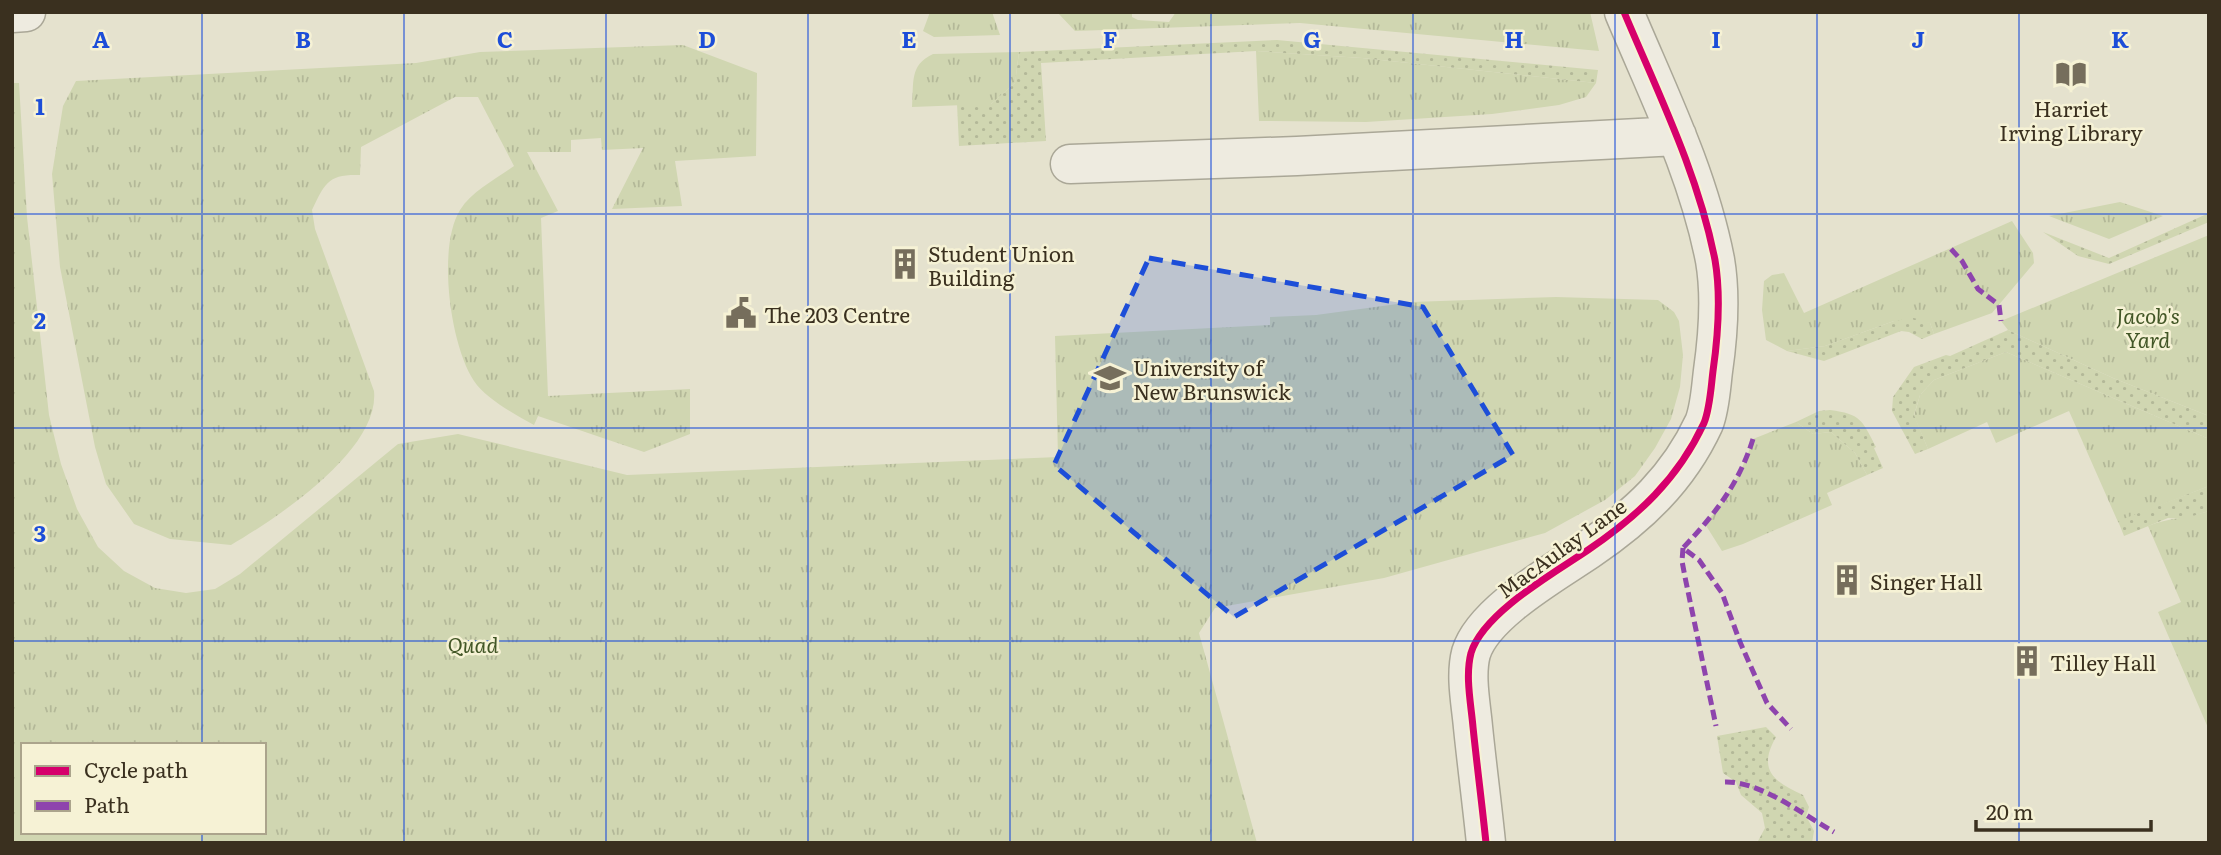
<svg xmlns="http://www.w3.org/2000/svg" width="2221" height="855" font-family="Literata,serif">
<defs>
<pattern id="grass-tufts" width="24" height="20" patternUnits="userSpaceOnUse" patternTransform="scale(1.75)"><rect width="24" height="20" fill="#d0d6b1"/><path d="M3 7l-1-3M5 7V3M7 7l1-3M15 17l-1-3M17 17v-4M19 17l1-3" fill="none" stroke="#b3b898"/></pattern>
<pattern id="garden-dots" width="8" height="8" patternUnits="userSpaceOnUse" patternTransform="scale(1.75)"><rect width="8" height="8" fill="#d0d6b1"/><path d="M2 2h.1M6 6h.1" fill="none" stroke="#b3b898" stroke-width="1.8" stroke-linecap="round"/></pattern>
</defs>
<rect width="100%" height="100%" fill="#e5e2ce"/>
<path fill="url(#grass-tufts)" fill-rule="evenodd" d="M930,12H992L1000,35L934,37L923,31Z
M1057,12H1132V17L1138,20L1169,22L1176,12H1590L1599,51L1300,23L1075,31Z
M683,45L757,73L756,156L675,161L682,206L612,209L643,148L602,150L601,138L571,140V152H527L558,211L541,218L548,396L690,389V434L644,452L538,416L534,425C516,415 486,399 474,381C450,345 437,247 460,210C472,191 496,179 514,166L478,97H455L361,147L360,175C328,174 325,183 312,210L315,229L374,391C380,450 277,518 231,545L170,539L134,524L106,484L95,447L60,267L52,174L63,106L76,81L416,63L480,52Z
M1256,51L1362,58L1596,83L1586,97L1559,105L1492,114L1366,122L1259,121Z
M1019,52L1015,83L991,104L912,107C914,83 909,65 933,54Z
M12,83H19L27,217L49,415L61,464L77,509L98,547L124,571L155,588L186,593L215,589L240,574L398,444L458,434L627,475L1058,457L1055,336L1270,325V317L1316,315L1412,302L1556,297L1658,300L1674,312L1679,321L1683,355L1680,387L1671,419L1655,448L1635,476L1605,500L1545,533L1384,578L1215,608L1199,633L1257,843H12ZM23,745H264V832H23Z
M2120,202L2163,216L2109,239L2049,216Z
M2012,221L2033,253L2034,263L1992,313L1934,334L1930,323L1894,321L1825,346L1787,351L1766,340L1762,310L1764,281L1772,275L1784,273L1804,313Z
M2209,235V416L2113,378L2008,330L2001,321Z
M2006,352L2209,439V486L2118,522L2069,411L1996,443L1987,422L1928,449L1914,416L1920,395L1934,380Z
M1796,422L1813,434L1831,432L1855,453L1867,475L1827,493L1832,505L1743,544L1722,551L1705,524C1727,499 1743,471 1753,439Z
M2209,511V730L2158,612L2181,602L2148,526C2168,518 2188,518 2209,511Z"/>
<path fill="url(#garden-dots)" d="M1277,40L1598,70L1596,83L1362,58L1256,51L1041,63L1046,141L959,146L957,104H991L1015,83L1019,52Z
M2209,213V222L2109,264L2078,256L2043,232L2109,258Z
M1914,318L1930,323L1934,334L1922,339L1909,332L1901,331L1824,361L1787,351L1825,346L1894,321Z
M2008,330L2113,378L2209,416V439L2006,352L1934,380L1920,395L1914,415L1928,449L1915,454L1892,411L1893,397L1914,367L1946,355L1950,356Z
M1830,410C1861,414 1862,420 1876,447L1874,448L1883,468L1867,475L1855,453L1831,432L1813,434L1796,422L1819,411Z
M2209,486V511L2183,519L2168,518L2124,536L2118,521Z
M1766,727L1776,737C1757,770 1774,782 1803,795L1809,807L1806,816L1814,831L1812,843H1757L1765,828L1762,813L1741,795L1736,782L1723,773L1717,736Z"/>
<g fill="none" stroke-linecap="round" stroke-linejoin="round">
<defs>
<path id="minor" d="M12,13L26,12
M1070,164L1297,156L1677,136
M1486,843C1482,804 1477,766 1473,727C1471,704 1465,676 1471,653C1483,613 1554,573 1588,550C1638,516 1678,479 1704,423C1710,408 1711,387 1713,371C1718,336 1721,295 1715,260C1698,173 1658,93 1624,12"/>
</defs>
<use href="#minor" stroke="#aaa797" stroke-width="41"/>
<use href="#minor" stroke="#eeebe0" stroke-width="38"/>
<path stroke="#8e44ad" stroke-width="5" stroke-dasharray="10 5" stroke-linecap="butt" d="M1951,249L1962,261L1978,289L1999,305L2001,321
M1753,439C1739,484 1715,514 1683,548L1699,560L1722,593L1740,642L1767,703L1791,729
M1683,548L1682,561L1685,577L1716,726
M1725,782C1760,781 1804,815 1834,832"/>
<defs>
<path id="cycleway" d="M1486,843C1482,804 1477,766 1473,727C1471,704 1465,676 1471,653C1483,613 1554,573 1588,550C1638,516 1678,479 1704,423C1710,408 1711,387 1713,371C1718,336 1721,295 1715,260C1698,173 1658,93 1624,12"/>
</defs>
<use href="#cycleway" stroke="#f6f2d5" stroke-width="11"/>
<use href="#cycleway" stroke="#d6006c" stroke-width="7"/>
</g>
<path fill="#1d4ed8" fill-opacity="0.2" stroke="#1d4ed8" stroke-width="5" stroke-dasharray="14 9" stroke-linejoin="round" d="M1149,258L1423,307L1513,455L1234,617L1054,465Z"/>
<path fill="none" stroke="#1d4ed8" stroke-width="2" stroke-opacity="0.55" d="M202,12V745M404,12V843M606,12V843M808,12V843M1010,12V843M1211,12V843M1413,12V843M1615,12V843M1817,12V843M2019,12V843M12,214H2209M12,428H2209M12,641H2209M202,832V843"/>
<defs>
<symbol id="library-bare" viewBox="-9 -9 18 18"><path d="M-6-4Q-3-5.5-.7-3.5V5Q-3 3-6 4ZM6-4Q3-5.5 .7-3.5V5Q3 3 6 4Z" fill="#766e5c" stroke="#f6f2d5" stroke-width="2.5" paint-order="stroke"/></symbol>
<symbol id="building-bare" viewBox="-9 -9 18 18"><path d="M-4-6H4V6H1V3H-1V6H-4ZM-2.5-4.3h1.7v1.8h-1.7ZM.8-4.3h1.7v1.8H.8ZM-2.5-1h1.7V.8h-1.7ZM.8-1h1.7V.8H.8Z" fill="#766e5c" stroke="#f6f2d5" stroke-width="2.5" paint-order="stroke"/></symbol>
<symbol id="civic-bare" viewBox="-9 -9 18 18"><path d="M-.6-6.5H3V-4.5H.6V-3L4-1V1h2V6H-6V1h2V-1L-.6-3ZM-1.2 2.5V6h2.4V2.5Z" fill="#766e5c" stroke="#f6f2d5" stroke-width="2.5" paint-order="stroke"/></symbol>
<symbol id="university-bare" viewBox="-9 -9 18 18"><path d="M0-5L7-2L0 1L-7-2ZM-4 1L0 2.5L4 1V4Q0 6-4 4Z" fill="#766e5c" stroke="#f6f2d5" stroke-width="2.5" paint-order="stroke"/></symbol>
</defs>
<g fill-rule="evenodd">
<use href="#library-bare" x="2049" y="52" width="44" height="44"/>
<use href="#building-bare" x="883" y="242" width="44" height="44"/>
<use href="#civic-bare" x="719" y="291" width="44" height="44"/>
<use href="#university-bare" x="1088" y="356" width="44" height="44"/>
<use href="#building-bare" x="1825" y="558" width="44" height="44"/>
<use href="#building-bare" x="2005" y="639" width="44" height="44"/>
</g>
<g text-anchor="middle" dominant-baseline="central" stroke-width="5" stroke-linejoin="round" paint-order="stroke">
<g font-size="21" fill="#3a301f" stroke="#f6f2d5" text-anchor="start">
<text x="2071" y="107" text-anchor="middle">Harriet<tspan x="2071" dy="24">Irving Library</tspan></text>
<text x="928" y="252">Student Union<tspan x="928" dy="24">Building</tspan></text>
<text x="764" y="313">The 203 Centre</text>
<text x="1133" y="366">University of<tspan x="1133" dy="24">New Brunswick</tspan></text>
<text x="1870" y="580">Singer Hall</text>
<text x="2050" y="661">Tilley Hall</text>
</g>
<g font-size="21" font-style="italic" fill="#425626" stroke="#f6f2d5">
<text x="2148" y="314">Jacob's<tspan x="2148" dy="24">Yard</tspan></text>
<text x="473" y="643">Quad</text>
</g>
<g font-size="21" fill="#3a301f" stroke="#f6f2d5">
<text transform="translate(1561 547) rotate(-36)">MacAulay Lane</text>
</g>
</g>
<g font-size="23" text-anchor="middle" font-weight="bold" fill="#1d4ed8" stroke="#f6f2d5" stroke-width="5" stroke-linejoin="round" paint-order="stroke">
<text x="101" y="48">A</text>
<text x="303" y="48">B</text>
<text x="505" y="48">C</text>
<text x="707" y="48">D</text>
<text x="909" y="48">E</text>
<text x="1110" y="48">F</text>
<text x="1312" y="48">G</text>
<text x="1514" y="48">H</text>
<text x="1716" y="48">I</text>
<text x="1918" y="48">J</text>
<text x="2120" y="48">K</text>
<text x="40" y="115">1</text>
<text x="40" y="329">2</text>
<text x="40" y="542">3</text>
</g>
<rect width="2221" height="855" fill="none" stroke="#3a301f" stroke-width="28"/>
<rect x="21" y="743" width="245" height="91" fill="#f6f2d5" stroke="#aba48c" stroke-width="2"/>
<rect x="35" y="766" width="35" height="10" fill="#d6006c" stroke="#aba48c" stroke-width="2"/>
<text x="84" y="778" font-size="21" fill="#3a301f">Cycle path</text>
<rect x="35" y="801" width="35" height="10" fill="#8e44ad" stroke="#aba48c" stroke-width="2"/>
<text x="84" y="813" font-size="21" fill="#3a301f">Path</text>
<path d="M1976 820v10h175v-10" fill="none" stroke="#3a301f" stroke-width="3.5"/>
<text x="1986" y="820" font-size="21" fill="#3a301f" stroke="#f6f2d5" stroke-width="5" paint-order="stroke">20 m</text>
</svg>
